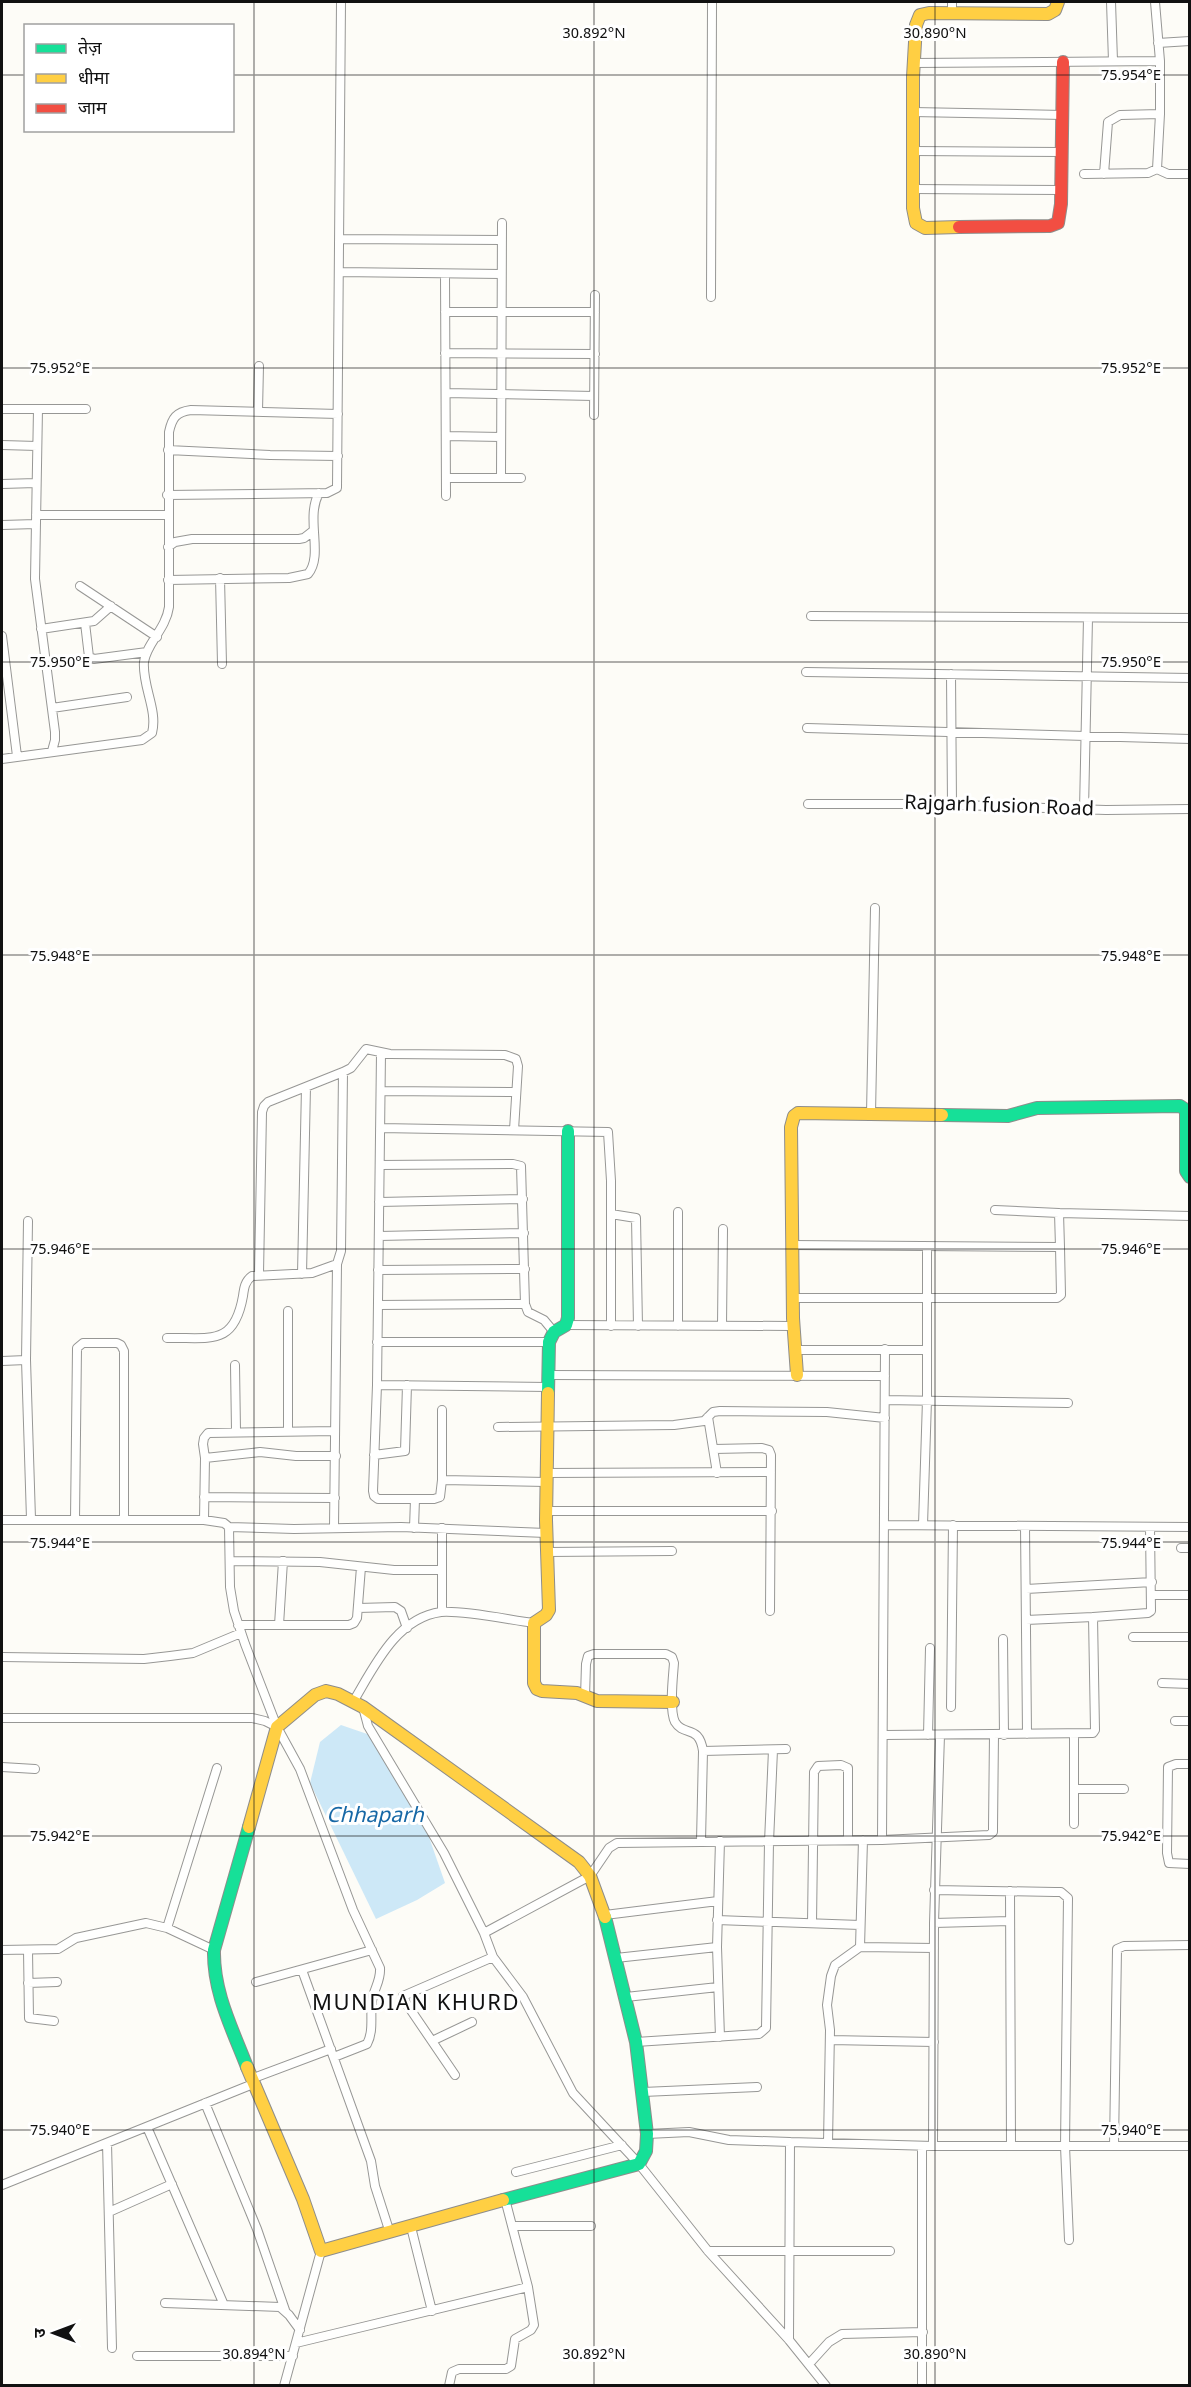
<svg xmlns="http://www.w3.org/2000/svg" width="1191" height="2387" font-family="Georgia,'Noto Sans Devanagari',serif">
<rect width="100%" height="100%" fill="#fdfcf7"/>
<path fill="#cde8f7" d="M341,1725L373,1736L414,1794L445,1883L417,1900L376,1919L310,1783L320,1742Z"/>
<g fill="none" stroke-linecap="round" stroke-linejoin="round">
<defs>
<path id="street" d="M952,2V13
M1111,2L1113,61
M1158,43L1190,41
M914,63L1160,61
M913,112L1063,115
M913,151L1062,152
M1157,169L1168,174H1190
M1084,174L1148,173L1157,169L1160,114V61L1155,2
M1104,174L1108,122L1120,115L1160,114
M913,189L1062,190
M340,239L502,240
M339,272L501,274
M445,274L446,496
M711,297L712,2
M445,312H595
M445,353L595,354
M446,393L594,396
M2,409H86
M38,409L35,579L55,732V740L52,751
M258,411L259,366
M594,415L595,295
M446,436L501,437
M2,445L37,446
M168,450L270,455L338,456
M446,478H521
M501,478L502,223
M2,484L36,483
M167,495L327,493L337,488L341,2
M36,515H168
M2,525L36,524
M168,547L175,542L192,539H299L304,538L313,531
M220,578L222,664
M168,580L289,578L308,574C324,555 305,518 319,493
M80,586L157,637
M811,616L1190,618
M85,623L89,657L94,659L147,652
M41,629L94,621L111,606
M2,636L17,756
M806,672L1190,678
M951,674L952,805
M52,708L127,697
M807,728L1190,739
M2,759L142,740L152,733C158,710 142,686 144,662C146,644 166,629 169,607V432C172,418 176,412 191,410L338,414
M808,804H930L1106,810L1190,809
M1084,810L1088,618
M381,1053L377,1385L373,1491L374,1496L378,1499H434L440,1497L442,1480V1410
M381,1091L516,1092
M871,1114L875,908
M380,1128L608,1132L611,1181V1326
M380,1165L513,1164L521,1166L525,1304L528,1312L544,1320L554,1332
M379,1202L523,1199
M995,1210L1059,1213
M611,1214L636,1218L638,1326
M28,1221L26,1360L31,1519
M379,1236L524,1233
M792,1245L1060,1247L1059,1213L1190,1216
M378,1270L525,1269
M259,1274L262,1112L264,1106L268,1102L343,1072L351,1068L366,1049L390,1054L505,1055L516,1059L518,1066L514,1130
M302,1274L306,1087
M793,1298H1057L1061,1295L1060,1247
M378,1305L525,1304
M288,1311V1431
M566,1325L791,1326
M678,1326V1212
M722,1326L723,1229
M167,1338C210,1337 234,1347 243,1296C244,1288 245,1281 252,1276L312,1273L337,1264L341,1251L343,1072
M377,1342H549
M796,1350H926
M2,1361L26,1360
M235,1365L236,1431
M548,1375L885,1376
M377,1385L548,1387
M885,1400L1068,1403
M708,1417L717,1473
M498,1427L674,1425L704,1421L713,1412L720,1411L827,1412L885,1418
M714,1449L762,1448L769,1450L771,1455L770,1611
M374,1455L405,1451L407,1385
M205,1458L260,1452L296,1456H336
M546,1473L771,1472
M442,1480L546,1482
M204,1497L335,1498
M546,1511H772
M75,1519L77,1348L83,1343H117L121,1345L124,1351V1520
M2,1520H204L224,1523L229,1527L230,1587L234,1611L245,1644L277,1727L300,1769L353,1910L380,1968C381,1981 374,1988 372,2001C370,2016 374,2031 367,2044L334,2057
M204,1520L205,1458L203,1444L204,1438L208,1433L335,1431
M884,1525L1190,1527
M923,1525L927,1400V1247
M1025,1526L1027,1734
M229,1527L294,1529L401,1527L546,1533
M334,1528L337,1264
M414,1528L415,1499
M1181,1548H1190
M547,1552L672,1551
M230,1561L320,1562L394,1570H442
M1026,1589L1152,1582
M1152,1595H1190
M358,1608L395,1607L401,1611L407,1628
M442,1612V1528
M1026,1620L1093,1617
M238,1625H349L354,1623L357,1618L361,1567
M279,1625L283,1561
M1133,1637H1190
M1003,1639L1004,1735
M2,1657L144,1659L170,1656L193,1653L241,1633
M1162,1683L1190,1684
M585,1697L586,1664L588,1656L594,1654H666L672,1657L674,1663C673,1677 669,1710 675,1722C684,1737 699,1724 703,1751L701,1841
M353,1702C374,1667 396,1618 441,1612C463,1610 510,1620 534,1623
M363,1707L368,1726L444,1853L484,1933L493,1957L523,1997L573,2093L639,2164L708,2251L789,2340L826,2386
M951,1707L953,1525
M2,1718H252L265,1721L277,1727
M1175,1721H1190
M884,1735L1093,1733L1095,1730L1093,1617L1148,1613L1151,1611L1150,1527
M928,1735L930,1648
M703,1751L786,1749
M1190,1764H1176L1168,1767L1167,1853L1169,1863L1190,1864
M2,1767L35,1769
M1074,1789H1124
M1074,1824V1734
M863,1840L860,1947L934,1948
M882,1840L885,1349
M720,1841L717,1947L720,2037
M934,1890L1055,1892H1061L1068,1898L1065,2146L1069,2240
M1010,1891L1011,2145
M605,1915L718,1901
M717,1920L860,1925
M812,1923L814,1772L818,1766L841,1765L848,1768V1840
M934,1923L1010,1921
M167,1928L217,1768
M484,1933L590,1876L609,1848L617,1843L882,1840L989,1835L993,1832V1827L994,1735
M2,1950L58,1949L76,1938L146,1923L167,1928L214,1950
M28,1950L29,2018L54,2021
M616,1958L717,1947
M302,1970L371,2161L375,2186L390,2233
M256,1982L372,1950
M28,1983L57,1982
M626,1997L718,1987
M830,2040L934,2042
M432,2041L472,2022
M636,2042L759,2034L766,2028L769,1842L773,1750
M455,2075L404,2000L403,1996L493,1957
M251,2079L331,2049
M643,2092L757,2087
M205,2103L257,2229L285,2310
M147,2127L224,2305
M647,2134L689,2132L729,2140L790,2142
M107,2143L112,2348
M828,2143L830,2030L827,2005L831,1976L835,1965L860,1947
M933,2146L934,1923L940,1735
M1114,2146L1117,1949L1124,1946L1190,1945
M516,2172L622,2145
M2,2185L253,2084
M109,2212L172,2184
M512,2226H591
M411,2227L432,2311
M708,2251H890
M165,2303L280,2307L289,2315L300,2330
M789,2340L790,2142L933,2146H1190
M296,2343L528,2287
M137,2356H293
M809,2364L829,2342L842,2334L923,2332
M284,2386L321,2251
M449,2386L452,2372L459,2369H506L511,2366L515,2339L531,2330L534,2325L528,2287L505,2199
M922,2386V2146"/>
<path id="fast" d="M942,1115L1008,1116L1037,1108L1180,1106L1186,1110V1171L1190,1177
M548,1393L549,1342L554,1332L566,1325L568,1318V1131
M247,2067C232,2028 213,1992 214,1950L249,1827
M503,2200L639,2164L646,2151L647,2134L636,2042L605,1917"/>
<path id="slow" d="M959,227L925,228L916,223L913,208V77L916,25L920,15L929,13L1048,14L1055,10L1058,2
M797,1375L793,1318L791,1127L794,1116L798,1113L942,1115
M548,1393L546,1520L549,1610L546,1615L534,1623V1683L537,1689L542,1691L577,1693L597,1701L673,1702
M326,1691L338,1694L363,1707L579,1862L590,1876L605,1917
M249,1827L277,1727L315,1695L326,1691
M247,2067L303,2199L321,2251L503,2200"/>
<path id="jam" d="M959,227L1050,226L1058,223L1061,204L1063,62"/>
</defs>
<use href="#street" stroke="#979795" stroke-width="10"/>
<use href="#fast" stroke="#8e8d8b" stroke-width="14"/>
<use href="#slow" stroke="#8e8d8b" stroke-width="14"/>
<use href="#jam" stroke="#8e8d8b" stroke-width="14"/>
<use href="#street" stroke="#fffffe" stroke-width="8"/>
<use href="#fast" stroke="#16e098" stroke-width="12"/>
<use href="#slow" stroke="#ffcf43" stroke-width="12"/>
<use href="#jam" stroke="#f24e42" stroke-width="12"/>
</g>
<path fill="none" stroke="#111" stroke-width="1.5" stroke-opacity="0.45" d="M254,2V2386M594,2V2386M935,2V2386M2,75H26M232,75H1190M2,368H1190M2,662H1190M2,955H1190M2,1249H1190M2,1542H1190M2,1836H1190M2,2130H1190"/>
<g text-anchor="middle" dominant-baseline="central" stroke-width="6" stroke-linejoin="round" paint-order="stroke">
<g font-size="20" fill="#111" stroke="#fff">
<text transform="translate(999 807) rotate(2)">Rajgarh fusion Road</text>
</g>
<g font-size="21" font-style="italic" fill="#1768a6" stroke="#fff">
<text x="375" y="1817">Chhaparh</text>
</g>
<g font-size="22" letter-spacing="1.5" fill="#111" stroke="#fff">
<text x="416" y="2004">MUNDIAN KHURD</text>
</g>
</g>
<g font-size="15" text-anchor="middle" fill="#111" stroke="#fff" stroke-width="6" stroke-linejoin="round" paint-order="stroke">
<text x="594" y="38">30.892°N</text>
<text x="935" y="38">30.890°N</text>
<text x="1131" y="80">75.954°E</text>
<text x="1131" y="373">75.952°E</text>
<text x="60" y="373">75.952°E</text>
<text x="1131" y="667">75.950°E</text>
<text x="60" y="667">75.950°E</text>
<text x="1131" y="961">75.948°E</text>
<text x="60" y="961">75.948°E</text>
<text x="1131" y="1254">75.946°E</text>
<text x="60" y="1254">75.946°E</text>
<text x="1131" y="1548">75.944°E</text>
<text x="60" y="1548">75.944°E</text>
<text x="60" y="1841">75.942°E</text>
<text x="1131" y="1841">75.942°E</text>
<text x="1131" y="2135">75.940°E</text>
<text x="60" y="2135">75.940°E</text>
<text x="254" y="2359">30.894°N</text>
<text x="594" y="2359">30.892°N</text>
<text x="935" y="2359">30.890°N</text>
</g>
<rect width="1191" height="2387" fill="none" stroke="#111111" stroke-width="6"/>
<rect x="24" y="24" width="210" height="108" fill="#ffffff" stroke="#a0a0a0" stroke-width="1.5"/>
<rect x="36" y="44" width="30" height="9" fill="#16e098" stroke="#a0a0a0" stroke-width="1.5"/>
<text x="78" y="54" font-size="18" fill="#111111">तेज़</text>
<rect x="36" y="74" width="30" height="9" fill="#ffcf43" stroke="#a0a0a0" stroke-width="1.5"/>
<text x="78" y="84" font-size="18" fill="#111111">धीमा</text>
<rect x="36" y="104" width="30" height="9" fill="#f24e42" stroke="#a0a0a0" stroke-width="1.5"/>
<text x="78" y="114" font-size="18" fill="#111111">जाम</text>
<g transform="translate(54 2333) rotate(270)" stroke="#ffffff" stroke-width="4.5" paint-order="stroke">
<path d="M0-4.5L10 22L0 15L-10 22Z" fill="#111111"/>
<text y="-9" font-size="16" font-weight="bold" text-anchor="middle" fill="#111111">उ</text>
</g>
</svg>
